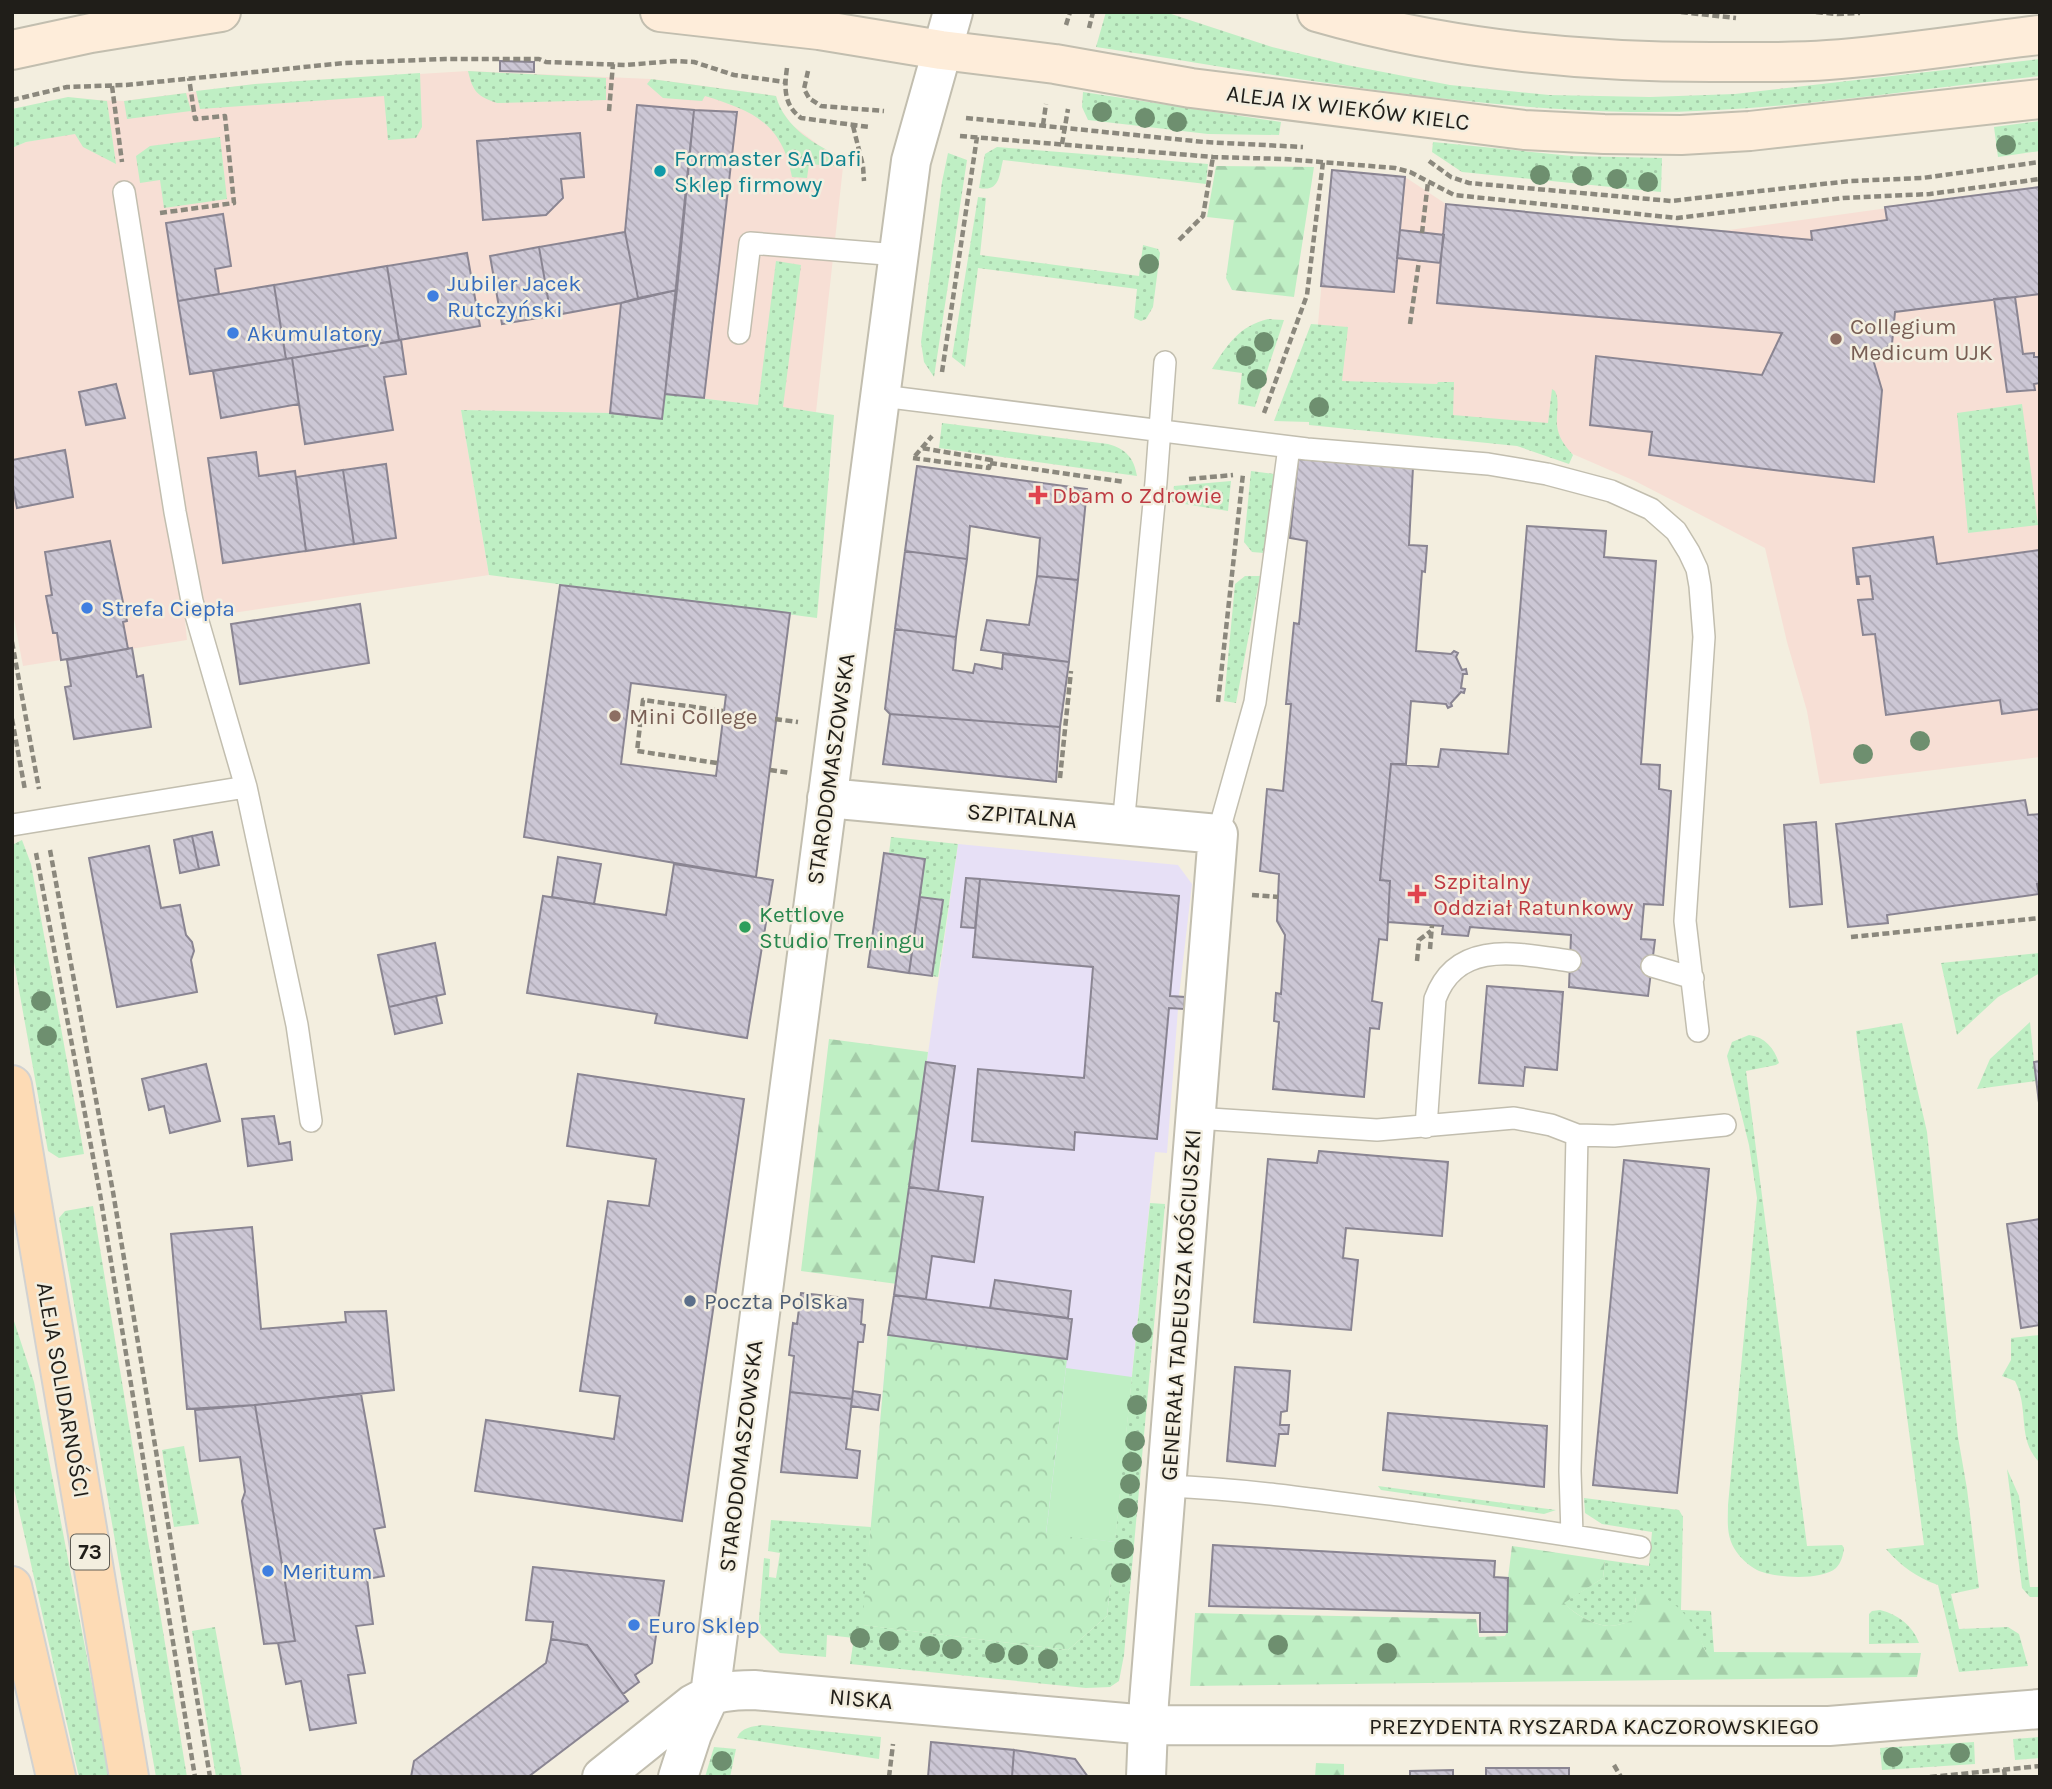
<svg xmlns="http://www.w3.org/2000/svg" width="2052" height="1789" font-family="Karla,sans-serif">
<defs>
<pattern id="grass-dots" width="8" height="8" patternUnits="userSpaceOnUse" patternTransform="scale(1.75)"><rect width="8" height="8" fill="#bfefc4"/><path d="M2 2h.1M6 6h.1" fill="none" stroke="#a4cca8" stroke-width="1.8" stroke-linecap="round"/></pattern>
<pattern id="forest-firs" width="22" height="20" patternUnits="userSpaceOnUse" patternTransform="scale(1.75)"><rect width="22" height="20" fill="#bfefc4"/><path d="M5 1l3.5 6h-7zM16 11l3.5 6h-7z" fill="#a4cca8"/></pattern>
<pattern id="park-crowns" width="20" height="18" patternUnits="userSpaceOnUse" patternTransform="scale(1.75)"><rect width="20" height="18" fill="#bfefc4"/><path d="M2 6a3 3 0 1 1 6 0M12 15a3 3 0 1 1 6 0" fill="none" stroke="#a4cca8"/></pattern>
<pattern id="building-back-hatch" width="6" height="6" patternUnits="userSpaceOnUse" patternTransform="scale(1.75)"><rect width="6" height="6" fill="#ccc7d5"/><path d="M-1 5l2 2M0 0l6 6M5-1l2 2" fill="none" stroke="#afaab6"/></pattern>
</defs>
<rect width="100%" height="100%" fill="#f3eedf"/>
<path fill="#f7dfd5" d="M468,71L651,79L776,96L779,107L792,125L824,149L844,158L816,412L666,394L662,419L610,413L461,410L489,575L185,620L187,640L23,666L12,608V148L26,142L75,133L94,100L124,101L255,84Z
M1332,170L1405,177L1446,204L1722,231L2040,187V757L1820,784L1807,711L1787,642L1765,548L1635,481L1538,439L1311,401Z"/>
<path fill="#e7e0f6" d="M958,844L1178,865L1192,884L1179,996L1185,997L1184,1009H1178L1167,1153L1155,1152L1107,1616L871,1527L888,1333Z"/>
<path fill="url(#grass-dots)" d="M1106,12H1165L1272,47L1347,65L1450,85L1549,95L1650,97L1735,94L2040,59V76C1905,90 1765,114 1630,112C1451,108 1272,74 1096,47Z
M468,71L606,78V100L497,103C477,96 473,92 468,71Z
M420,73L422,127L416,138L388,140L384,96L200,109L196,91L255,84Z
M651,79L776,96C784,127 816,146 844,158L843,167L809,164L807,178L792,177C782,123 753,111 705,96L702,101L663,98L647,84Z
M1083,92L1281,122L1279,135L1208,134L1088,120L1082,107Z
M186,93L191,111L127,119L124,101Z
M68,97L107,101L116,164L83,147L75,134L26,142L12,148V109Z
M2040,121V151L1998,157L1994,127Z
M220,137L227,199L164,208L160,180L140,183L136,156L150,146Z
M1433,142L1572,156L1662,158L1661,192L1462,172L1432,152Z
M997,147L1208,164L1206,184L1003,160C999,176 1000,192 979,188L985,154Z
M948,153L967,160L934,377L924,362L921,342L942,182Z
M978,197L986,198L980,255L1139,276L1143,245L1158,249L1160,253L1153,307L1146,319L1141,321L1134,318L1137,289L978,268L965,367L952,357Z
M776,261L801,265L783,407L834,415L817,618L489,575L461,410L610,413L661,419L665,394L758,405Z
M1268,319L1284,320L1255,407L1238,404L1242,373L1212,369C1227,345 1239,326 1268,319Z
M1311,324L1348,327L1342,381L1437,384L1438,382H1454L1453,415L1548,423L1552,389L1555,391C1560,401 1556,413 1557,425C1558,437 1565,446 1573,455L1569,464L1517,446L1309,425V422L1274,421Z
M2022,404L2038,525L1968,533L1957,413Z
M942,423L1108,444C1126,449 1134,458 1137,476L939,448Z
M1251,471L1275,474L1264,553L1252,552L1244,542Z
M1231,481L1228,511L1172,502L1174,486Z
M1245,576H1260L1236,703L1224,701L1235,584Z
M891,837L958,844L938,977L932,976L943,900L920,897L925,859L889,853Z
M22,840L31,864L84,1154L59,1158L48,1151L12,951V845Z
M2040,953V973L1998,997L1957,1035L1941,963Z
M2030,1022L2036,1081L1977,1089L1990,1059Z
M1902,1023L1927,1132L1958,1437L1967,1489L1979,1588L1951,1594L1959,1629L2008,1627L2019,1634L2028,1666L1959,1672L1938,1585C1916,1577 1902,1567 1886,1549L1924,1545L1856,1031Z
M1749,1035C1765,1037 1774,1048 1779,1063L1776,1065L1746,1071L1807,1546L1842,1545L1844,1548C1843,1556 1841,1563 1836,1568C1822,1581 1773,1578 1757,1570C1748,1565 1739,1557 1734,1548C1726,1534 1728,1520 1728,1505L1757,1198L1749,1145L1727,1056L1732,1042Z
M1150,1203L1165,1204L1124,1655L1119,1681L1110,1687L1086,1688L850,1664L854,1638L827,1635L826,1657L780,1653L758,1631L764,1558L770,1559L769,1577L776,1578L780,1553L768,1551L771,1520L871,1527L863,1625L1068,1650L1107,1616Z
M93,1206L187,1777H156L59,1218L65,1211Z
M12,1315L34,1382L110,1777H79L12,1480Z
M2040,1335V1463C2016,1439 2030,1410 2015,1381L2002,1376L2011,1360V1338Z
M184,1446L199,1524L174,1527L162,1450Z
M2007,1469L2019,1496L2030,1587H2040V1597H2030L2022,1588Z
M1378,1486L1556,1510L1544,1514L1381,1490Z
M1584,1498L1679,1510L1683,1517L1681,1610L1711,1611L1714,1652H1706L1694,1626L1635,1597L1637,1608L1632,1621C1625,1623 1616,1626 1609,1626C1592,1625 1575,1614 1563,1603L1603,1578L1605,1560L1649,1566L1652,1532L1602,1524L1585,1513Z
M1880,1610C1899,1615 1912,1625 1919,1643L1869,1644V1614L1872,1611Z
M215,1627L242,1777H216L192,1631Z
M762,1725L881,1737L879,1759L737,1738C742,1727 751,1727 762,1725Z
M2040,1737V1758L2015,1760L2013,1739Z
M1974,1742L1975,1764L1882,1770L1880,1748Z
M714,1747L736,1749L730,1777H705Z"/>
<path fill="url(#forest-firs)" d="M1216,166L1314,167L1294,297L1232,290L1226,278L1234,220L1207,217Z
M829,1039L928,1052L897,1284L801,1271Z
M1512,1546L1605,1560L1603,1578L1564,1603C1574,1614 1593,1625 1609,1626C1616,1626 1625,1623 1631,1621L1637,1608L1635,1597L1639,1588C1660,1590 1682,1608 1694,1626C1699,1633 1702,1643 1706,1652L1921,1653L1917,1677L1190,1686L1195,1613L1476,1619L1479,1637L1505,1636L1507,1632L1508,1578Z
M1316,1763L1344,1764V1777H1315Z"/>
<path fill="url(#park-crowns)" d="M888,1333L1067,1359L1046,1533L1115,1542L1107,1616L1068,1650L862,1625Z"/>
<path fill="#bfefc4" d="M1066,1368L1132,1377L1115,1542L1046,1534Z"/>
<path fill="url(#building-back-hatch)" stroke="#8a8592" stroke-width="2" fill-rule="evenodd" d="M500,61L534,62V72L500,71Z
M637,105L694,110L677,290L638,298L625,232Z
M694,110L737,112L704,398L665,394Z
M580,133L584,177L561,179L563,198L546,215L483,220L477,141Z
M1332,170L1405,177L1394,292L1321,286Z
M2040,187V294L1895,312L1892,344L1872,356L1882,390L1874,482L1649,455L1652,432L1590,425L1596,356L1762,375L1782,333L1437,303L1446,204L1812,240L1811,231L1887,220L1885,207Z
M223,214L231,266L215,269L219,294L178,301L166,223Z
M1400,230L1444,235L1440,263L1397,258Z
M625,232L638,298L621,303L551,316L539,247Z
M539,247L551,316L502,324L490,256Z
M467,253L480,326L399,340L387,266Z
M387,266L399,340L286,359L274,285Z
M274,285L286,359L190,374L178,301Z
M677,290L662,419L610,413L621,303Z
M2015,297L2023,354L2034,353V357H2040V383L2034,384L2035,390L2007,392L1994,299Z
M401,340L406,374L384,377L393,430L305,444L292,358Z
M292,358L299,404L221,418L213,371Z
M116,384L125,418L86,425L79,392Z
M65,450L73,497L17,508L12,483V460Z
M256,452L259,476L295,471L306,551L223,563L208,458Z
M1298,459L1413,467L1409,545L1427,546L1425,572L1422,571L1416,651L1451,654L1454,651L1458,653L1456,657L1462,670L1466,669L1467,674H1463L1461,688L1465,689L1464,693L1461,692L1451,703L1452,706L1448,708L1446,704L1411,701L1406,764H1391L1380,880L1390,881L1387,940L1379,939L1372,1001L1382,1003L1379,1029L1370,1028L1364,1097L1273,1089L1279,1022L1274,1021L1276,993L1281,994L1285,935L1277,921L1279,874L1260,871L1267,789L1283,791L1291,704H1286L1294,623L1299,624L1307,541L1290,538Z
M386,464L396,538L354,544L343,470Z
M917,466L1087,489L1078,580L1037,576L1040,538L970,526L967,559L905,551Z
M343,470L354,544L306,551L296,477Z
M1527,526L1606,531L1604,557L1656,561L1641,764L1660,765L1659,789L1671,791L1663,905L1644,904L1641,939L1655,940L1648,996L1569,987L1571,935L1470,927L1468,936L1442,934L1443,926L1388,922L1390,881L1380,880L1391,764L1438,767L1441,749L1508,754Z
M1933,537L1937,564L2040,550V709L2002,714L2000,700L1886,715L1875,634L1863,635L1858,600L1873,599L1870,576L1858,577L1859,584H1857L1853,548Z
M110,541L127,621L123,622L128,649L61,660L57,633H53L46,596L52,595L45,552Z
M905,551L967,559L956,637L895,629Z
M1037,576L1078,580L1069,662L981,650L987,620L1029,625Z
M560,585L790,613L756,877L524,837ZM631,683L726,695L716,776L621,764Z
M360,604L369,663L240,684L231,624Z
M895,629L956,637L953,670L973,673L975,664L1002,669L1003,654L1069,662L1060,727L890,714L885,709Z
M132,648L137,677L143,675L151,727L74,739L65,687L71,686L67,660Z
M890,714L1060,727L1056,782L883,764Z
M2025,800L2028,815L2040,814V884H2037L2039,894L1887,915L1888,923L1848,927L1836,824Z
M1816,822L1822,904L1790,907L1784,825Z
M212,832L219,865L199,869L192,836Z
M192,836L199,869L180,873L174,840Z
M149,846L161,908L180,905L186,935L192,942L194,951L191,960L197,992L117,1007L89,858Z
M884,853L925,859L909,973L868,967Z
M558,857L601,864L594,904L552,897Z
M674,864L773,880L747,1038L655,1023L657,1014L527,993L543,896L666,915Z
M966,878L980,879L975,928L961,927Z
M980,879L1179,896L1170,996L1185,997L1184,1009L1169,1008L1157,1139L1075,1132L1074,1150L972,1141L978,1069L1084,1078L1093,967L973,957Z
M920,897L943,900L932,976L909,973Z
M435,943L445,994L389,1007L378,955Z
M1487,986L1563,992L1557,1070L1525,1067L1523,1086L1479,1083Z
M436,996L442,1023L395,1034L389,1007Z
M2040,1061V1111L2034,1062Z
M926,1062L955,1066L938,1191L909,1187Z
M206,1064L220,1121L170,1133L164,1106L149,1110L142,1079Z
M578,1074L744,1099L682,1521L475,1491L486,1420L614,1439L620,1396L580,1391L608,1201L649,1206L656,1159L567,1146Z
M274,1116L279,1144L290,1142L292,1160L248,1166L242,1119Z
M1319,1151L1448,1162L1442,1236L1346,1228L1343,1258L1358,1260L1351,1330L1254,1322L1268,1159L1317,1163Z
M1624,1160L1709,1169L1677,1493L1593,1485Z
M909,1187L983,1197L974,1262L932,1256L926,1299L894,1295Z
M2040,1219V1325L2021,1328L2007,1224Z
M252,1227L261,1329L346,1322L345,1312L386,1311L394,1390L255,1405L187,1409L171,1234Z
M995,1280L1071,1291L1068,1318L990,1308Z
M801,1293L863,1300L861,1324L865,1325L863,1342H858L852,1399L790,1392L794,1356L789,1355L793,1323L797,1324Z
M894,1295L1072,1319L1067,1359L888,1335Z
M1235,1367L1290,1371L1287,1411L1281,1412L1280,1425H1289L1288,1434H1279L1275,1466L1227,1461Z
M853,1391L880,1395L878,1410L851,1406Z
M790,1392L852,1399L846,1449L860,1451L857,1478L781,1472Z
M361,1394L385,1527L374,1529L384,1576L367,1579L373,1624L356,1626L365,1673L348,1675L356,1723L310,1730L301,1681L286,1684L278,1643L295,1641L255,1405Z
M255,1405L295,1641L278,1643L264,1644L242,1501L245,1492L240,1457L200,1461L195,1410Z
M1388,1413L1547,1426L1544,1487L1383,1470Z
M1213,1545L1495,1561L1494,1577L1508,1578L1507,1632H1480V1613L1209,1606Z
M533,1567L664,1581L652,1663L635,1675L639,1682L623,1694L587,1645L551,1639L553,1622L526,1620Z
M551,1639L587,1645L628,1701L528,1777H411L414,1761L546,1663Z
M931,1742L1014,1750L1012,1777H928Z
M1014,1750L1075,1759L1088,1777H1012Z
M1486,1768H1569V1777H1486Z
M1453,1770V1777H1410V1771Z"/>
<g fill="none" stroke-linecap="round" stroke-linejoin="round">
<defs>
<path id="service" d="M124,192L175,512L192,601L246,787L297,1025L311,1121
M739,333L750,243L898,255
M882,396L1307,449L1488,464L1547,474L1611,491L1651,509L1676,531L1689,552L1697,569L1700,586L1704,637L1685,921L1698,1031
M12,825L246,787
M1123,826L1156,482L1165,362
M1218,834L1255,702L1289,447
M1652,966L1693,978
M1195,1118L1377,1130L1514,1118L1551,1125L1577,1135L1614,1136L1725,1125
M1426,1127L1435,999C1457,938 1520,954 1570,961
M1167,1486C1247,1489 1327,1501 1407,1512C1485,1523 1562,1533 1640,1547
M1572,1535L1570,1471L1577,1135"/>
<path id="minor" d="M827,798L1218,834L1149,1702L1146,1777
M602,1777L693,1704C713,1692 731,1690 754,1690L1148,1725L1829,1726L2040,1709
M678,1777L692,1734L710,1695L911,161L953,12"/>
<path id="secondary" d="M660,12L819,30L941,50L1055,64L1191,88L1524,130L1604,134L1681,135L1750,131L2040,99
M1317,12C1445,49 1578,62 1711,62C1751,62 1789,63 1828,60C1899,55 1970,43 2040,35
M12,50L91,33L221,12"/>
<path id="primary" d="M12,1085L129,1777
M12,1586L56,1777"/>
</defs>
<use href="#service" stroke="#c2beaf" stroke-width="24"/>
<use href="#minor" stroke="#c2beaf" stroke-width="42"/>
<use href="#secondary" stroke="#c2beaf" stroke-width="42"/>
<use href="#primary" stroke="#d2d2d1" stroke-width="42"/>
<path stroke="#8b887d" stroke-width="4.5" stroke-dasharray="7 3.5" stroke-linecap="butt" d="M1681,12L1736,18
M1816,12L1837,14L1860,13
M1066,25L1070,12
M1089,28L1093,12
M787,68C784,89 784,105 801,118L869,127
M808,71L804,89L809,98L821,106L884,111
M112,86L122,162
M12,100L67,87L126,85L344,63L445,59H539L546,62L626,65L674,61L694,62L734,75L785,82
M609,111L613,64
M966,118L1204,142L1303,147
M1043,125L1046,104
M853,126L863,166L864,181
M960,136L1213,157L1284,159L1395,168L1410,172L1454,195L1677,218L1843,198L1930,194L2040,179
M1062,144L1068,109
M1429,161L1451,177L1469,183L1671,201L1850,181L1922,178L2040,162
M160,213L234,203L225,116L195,119L189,78
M1422,233L1428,182
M1179,240L1203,216L1213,157
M1410,324L1419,261
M942,372L977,137
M1264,413L1307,295L1323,162
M915,456L932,436
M913,458L989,468L991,460L922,448
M990,463L1125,482
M1189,479L1233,475
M12,642L39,789
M1218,702L1243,474
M12,719L25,790
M775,719L798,722
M717,763L637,751L643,700L723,711
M770,770L790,773
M1060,778L1071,671
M50,850L113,1192L210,1777
M36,853L100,1194L195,1777
M1252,895L1278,897
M1851,937L2040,918
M1430,949L1432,925
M1417,961L1419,940L1431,931
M1614,1765L1621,1777
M2004,1769L2005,1777
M889,1777L893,1744
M1930,1777L2040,1766"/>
<use href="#service" stroke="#fff" stroke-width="21"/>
<use href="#minor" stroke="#fff" stroke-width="38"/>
<use href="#secondary" stroke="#feedda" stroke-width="38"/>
<use href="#primary" stroke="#fddbb5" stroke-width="38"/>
</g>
<g fill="#6e8f6f">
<circle cx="1102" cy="112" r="10"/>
<circle cx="1145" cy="118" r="10"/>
<circle cx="1177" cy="122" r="10"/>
<circle cx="2006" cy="145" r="10"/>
<circle cx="1540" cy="175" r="10"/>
<circle cx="1582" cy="176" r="10"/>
<circle cx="1617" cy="179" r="10"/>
<circle cx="1648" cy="182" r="10"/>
<circle cx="1149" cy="264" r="10"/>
<circle cx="1264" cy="342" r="10"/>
<circle cx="1246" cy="356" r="10"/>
<circle cx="1257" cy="379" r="10"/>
<circle cx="1319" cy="407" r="10"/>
<circle cx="1920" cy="741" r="10"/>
<circle cx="1863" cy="754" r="10"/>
<circle cx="41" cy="1001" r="10"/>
<circle cx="47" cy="1036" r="10"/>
<circle cx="1142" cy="1333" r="10"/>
<circle cx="1137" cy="1405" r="10"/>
<circle cx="1135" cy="1441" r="10"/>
<circle cx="1132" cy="1462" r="10"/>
<circle cx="1130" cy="1484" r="10"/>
<circle cx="1128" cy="1508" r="10"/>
<circle cx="1124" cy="1549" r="10"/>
<circle cx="1121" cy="1573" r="10"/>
<circle cx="860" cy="1638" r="10"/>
<circle cx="889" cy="1641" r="10"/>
<circle cx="1278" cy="1645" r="10"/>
<circle cx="930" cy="1646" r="10"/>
<circle cx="952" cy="1649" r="10"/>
<circle cx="995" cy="1653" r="10"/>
<circle cx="1387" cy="1653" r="10"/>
<circle cx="1018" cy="1655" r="10"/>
<circle cx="1048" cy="1659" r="10"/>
<circle cx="1960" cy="1753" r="10"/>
<circle cx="1893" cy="1757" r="10"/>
<circle cx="722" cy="1761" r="10"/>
</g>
<circle fill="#0f9aa8" stroke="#f3eedf" stroke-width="2.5" cx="660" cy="171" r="7"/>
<g fill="#3f7fe0" stroke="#f3eedf" stroke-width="2.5">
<circle cx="433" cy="296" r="7"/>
<circle cx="233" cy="333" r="7"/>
<circle cx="87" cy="608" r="7"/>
<circle cx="268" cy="1571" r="7"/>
<circle cx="634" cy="1625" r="7"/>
</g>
<g fill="#8d6e63" stroke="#f3eedf" stroke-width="2.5">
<circle cx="1836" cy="339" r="7"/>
<circle cx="615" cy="716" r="7"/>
</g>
<g fill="#e0444e" stroke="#f3eedf" stroke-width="2.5">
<path d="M1034.5 484.5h7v7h7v7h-7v7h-7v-7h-7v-7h7z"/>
<path d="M1413.5 883.5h7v7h7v7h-7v7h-7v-7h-7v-7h7z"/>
</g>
<circle fill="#2e9e5b" stroke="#f3eedf" stroke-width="2.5" cx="745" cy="927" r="7"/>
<circle fill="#5c6f8a" stroke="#f3eedf" stroke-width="2.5" cx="690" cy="1301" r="7"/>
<g text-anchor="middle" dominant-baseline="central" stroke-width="5" stroke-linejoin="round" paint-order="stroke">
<rect fill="#f3eedf" stroke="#5f5c54" stroke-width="2" x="71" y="1534.5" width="38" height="35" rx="5"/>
<g font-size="21" font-weight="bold" fill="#201e19">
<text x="90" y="1552">73</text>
</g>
<g font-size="23" fill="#201e19" stroke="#f3eedf">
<text transform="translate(1348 108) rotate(7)">ALEJA IX WIEKÓW KIELC</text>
<text transform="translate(831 769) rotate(-82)">STARODOMASZOWSKA</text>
<text transform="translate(1022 816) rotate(5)">SZPITALNA</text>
<text transform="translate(1181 1305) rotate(-86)">GENERAŁA TADEUSZA KOŚCIUSZKI</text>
<text transform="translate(63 1390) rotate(80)">ALEJA SOLIDARNOŚCI</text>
<text transform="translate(741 1456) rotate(-83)">STARODOMASZOWSKA</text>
<text transform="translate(861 1699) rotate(5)">NISKA</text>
<text x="1594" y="1726">PREZYDENTA RYSZARDA KACZOROWSKIEGO</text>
</g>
<g font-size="23" fill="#0d838f" stroke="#f3eedf" text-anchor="start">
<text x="674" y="158">Formaster SA Dafi<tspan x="674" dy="26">Sklep firmowy</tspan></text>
</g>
<g font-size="23" fill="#366cbe" stroke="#f3eedf" text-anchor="start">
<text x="447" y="283">Jubiler Jacek<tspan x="447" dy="26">Rutczyński</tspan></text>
<text x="247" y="333">Akumulatory</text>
<text x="101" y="608">Strefa Ciepła</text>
<text x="282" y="1571">Meritum</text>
<text x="648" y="1625">Euro Sklep</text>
</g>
<g font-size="23" fill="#785e54" stroke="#f3eedf" text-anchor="start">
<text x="1850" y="326">Collegium<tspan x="1850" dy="26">Medicum UJK</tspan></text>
<text x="629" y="716">Mini College</text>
</g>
<g font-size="23" fill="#be3a42" stroke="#f3eedf" text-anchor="start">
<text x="1052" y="495">Dbam o Zdrowie</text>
<text x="1433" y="881">Szpitalny<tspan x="1433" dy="26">Oddział Ratunkowy</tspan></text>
</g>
<g font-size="23" fill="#27864d" stroke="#f3eedf" text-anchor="start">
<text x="759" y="914">Kettlove<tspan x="759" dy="26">Studio Treningu</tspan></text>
</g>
<g font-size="23" fill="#4e5e75" stroke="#f3eedf" text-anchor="start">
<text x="704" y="1301">Poczta Polska</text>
</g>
</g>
<rect width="2052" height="1789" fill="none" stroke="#201e19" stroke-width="28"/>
</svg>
